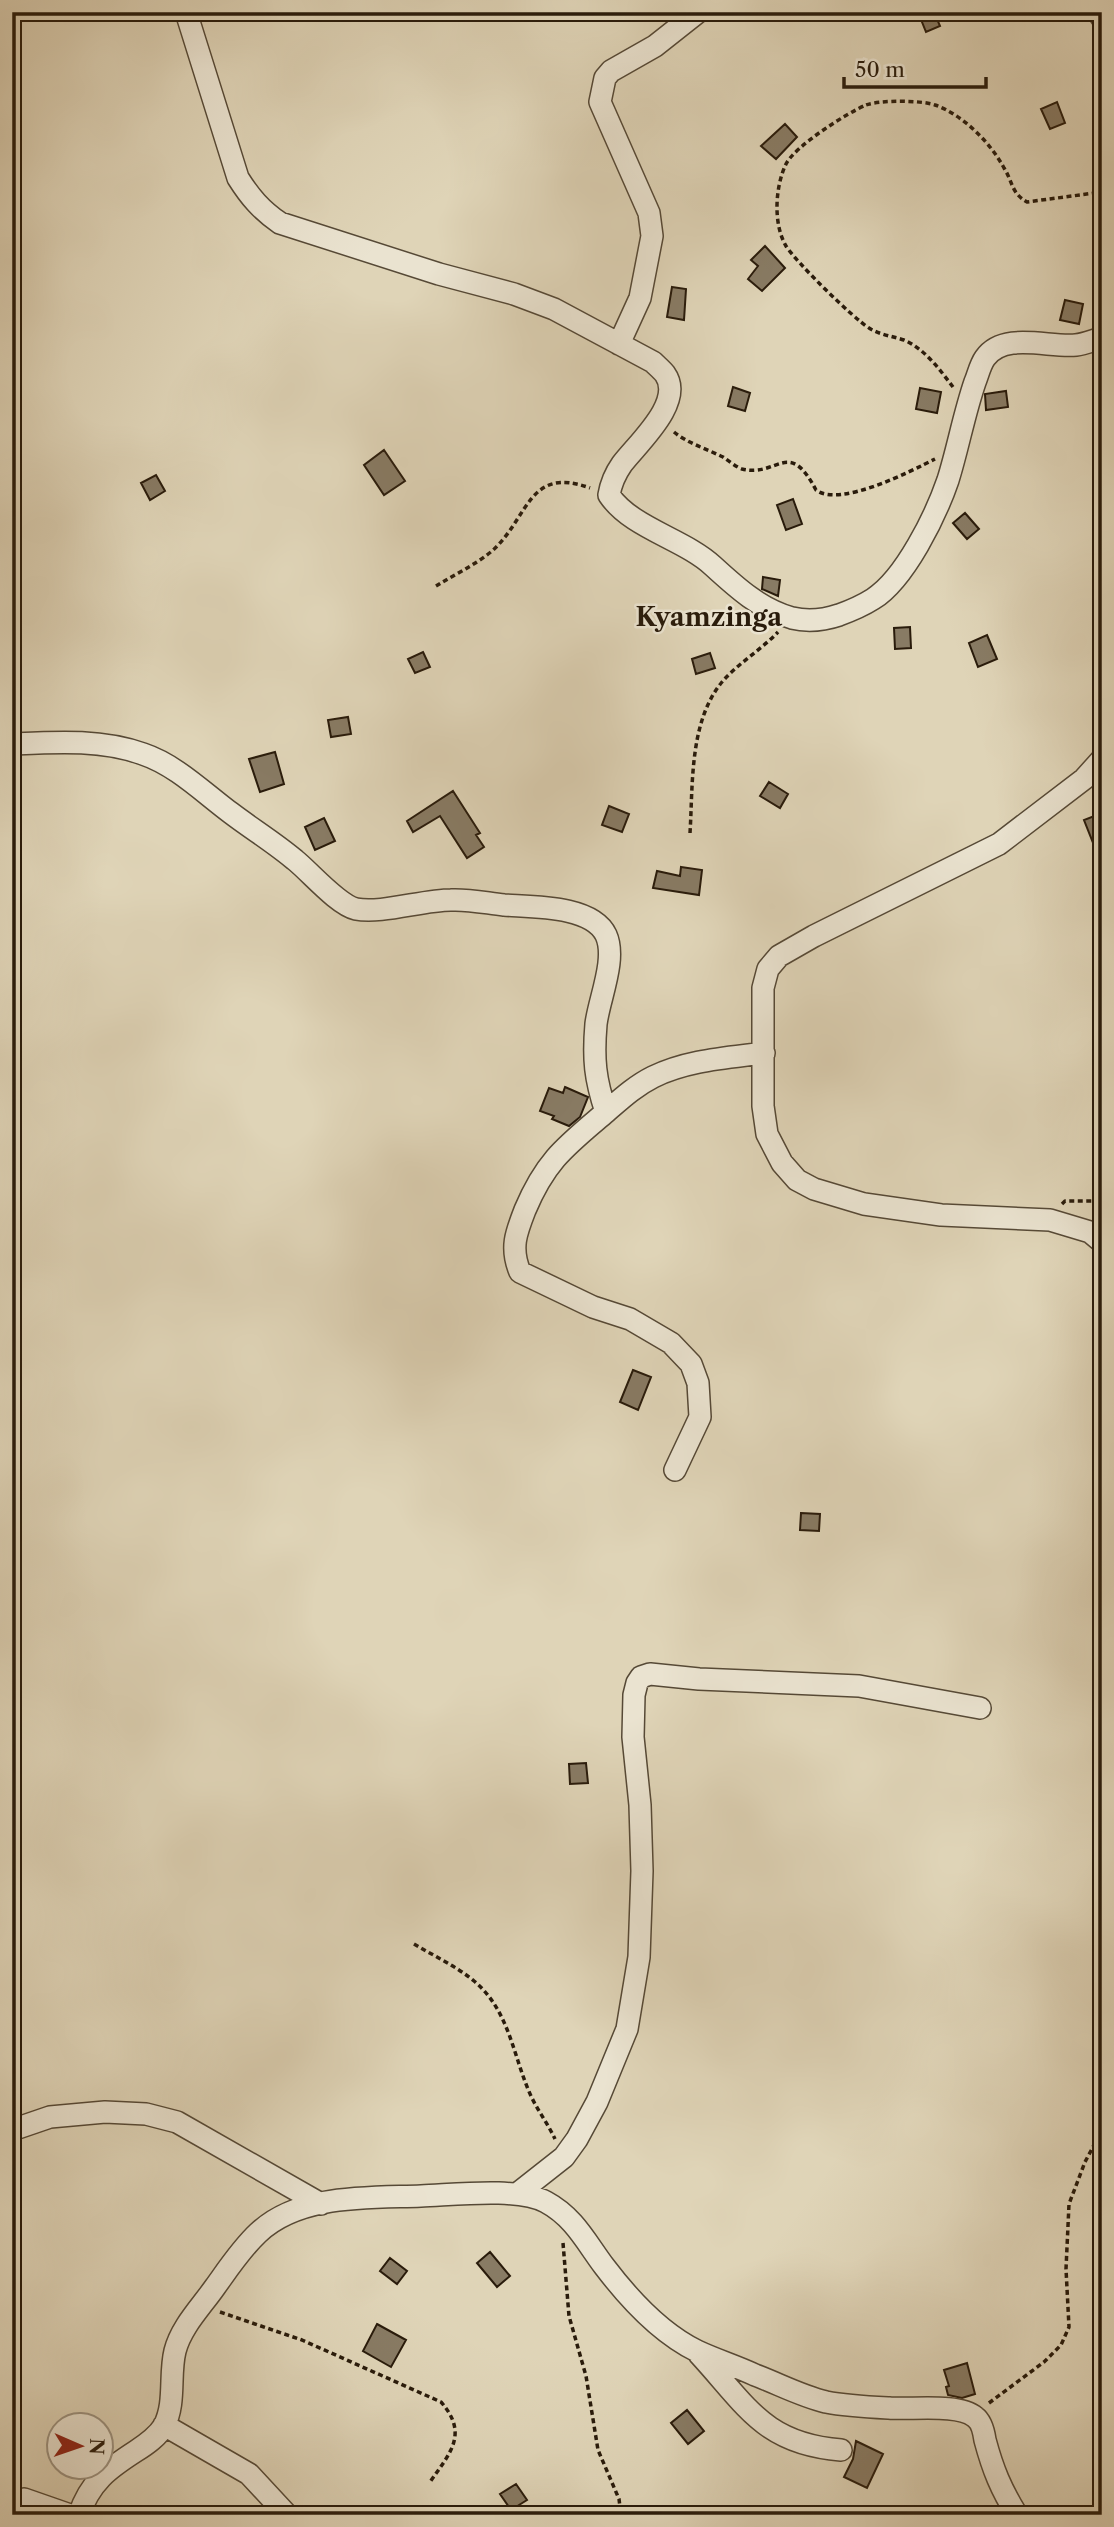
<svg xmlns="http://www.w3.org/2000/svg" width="1114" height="2527" font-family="'Libre Caslon Text',serif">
<rect width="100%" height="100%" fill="#dfd4b7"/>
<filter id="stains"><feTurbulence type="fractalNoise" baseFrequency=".00286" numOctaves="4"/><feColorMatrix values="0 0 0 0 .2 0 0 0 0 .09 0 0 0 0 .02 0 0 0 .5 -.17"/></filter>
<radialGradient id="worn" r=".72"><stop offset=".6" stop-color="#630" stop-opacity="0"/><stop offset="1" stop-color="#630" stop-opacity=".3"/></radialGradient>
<path fill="#887b64" stroke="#291b0b" stroke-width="2" d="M918,12H934L940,26L926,32Z
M1057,102L1065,123L1050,129L1041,109Z
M785,124L797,137L776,159L761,146Z
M765,246L785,268L762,291L748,279L758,266L751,260Z
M672,287L686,289L684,320L667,317Z
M1065,300L1083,304L1079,324L1060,320Z
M733,387L750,393L745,411L728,406Z
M920,388L941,392L937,413L916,409Z
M1006,391L1008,407L986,410L985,394Z
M384,450L405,481L384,495L364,465Z
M156,475L165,491L150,500L141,483Z
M793,499L802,524L786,530L777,505Z
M965,513L979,529L967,539L953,523Z
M763,577L780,580L778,596L762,589Z
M910,627L911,648L895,649L894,628Z
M987,635L997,659L978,667L969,643Z
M423,652L430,667L415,673L408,659Z
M710,653L715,668L696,674L692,659Z
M348,717L351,734L331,737L328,720Z
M275,752L284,784L260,792L249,759Z
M769,782L788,794L780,808L760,796Z
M453,791L480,833L476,835L484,847L467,858L440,816L413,832L407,821Z
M609,806L629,814L622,832L602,825Z
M1102,813V862L1101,863L1084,820Z
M324,818L335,841L315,850L305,827Z
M681,867L702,870L699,895L653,888L657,871L680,876Z
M565,1087L588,1097L580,1117L569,1126L552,1119L554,1116L540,1111L549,1088L563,1093Z
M633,1370L651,1377L638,1410L620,1402Z
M801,1513L820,1514L819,1531L800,1530Z
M586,1763L588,1783L570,1784L569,1764Z
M490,2252L510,2276L497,2287L477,2263Z
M390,2258L407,2271L397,2284L380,2271Z
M377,2324L406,2340L391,2367L363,2351Z
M967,2363L975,2394L962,2398L948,2395L946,2387L949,2386L944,2370Z
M687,2410L704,2431L688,2444L671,2423Z
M856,2441L883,2454L867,2488L844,2477L853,2459Z
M516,2484L527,2500L511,2510L500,2494Z"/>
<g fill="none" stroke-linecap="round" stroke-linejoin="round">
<defs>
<path id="street" d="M186,12L238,178C250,197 261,210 280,223L439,274L514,294L554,309L653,362C657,366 662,370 665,374C685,402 637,444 622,464C615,474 611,483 609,495C631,528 684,539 713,566C737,588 760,609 792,618C808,622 824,620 839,615C850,611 862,606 873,599C905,579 936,515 948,480C958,448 964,414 975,382C978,375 980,365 985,358C1004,331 1049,348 1076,345C1085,344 1094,340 1102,338
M1098,12L1102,18
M619,344L640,298L652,236L649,213L600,102L605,78L611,71L655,46L698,12
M12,744C56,742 101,739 143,754C176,765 204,793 231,813C252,829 275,843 295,860C310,872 338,905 356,909C381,914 423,900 451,900C468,899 486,903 504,905C531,907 592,905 606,935C617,959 599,999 596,1024C593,1059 595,1079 606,1112
M1102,759L1084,779L999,844L814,936L779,956L768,969L763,988V1106L767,1134L782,1163L797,1180L814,1189L864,1204L941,1215L1050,1220L1090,1232L1102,1242
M675,1470L700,1417L698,1383L691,1364L671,1343L630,1319L593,1307L520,1272C510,1248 516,1233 525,1210C546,1160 566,1146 606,1112C621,1099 635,1086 653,1077C688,1060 727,1058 764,1053
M12,2130L50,2117L105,2112L146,2114L177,2122L321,2204
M517,2194L564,2157L577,2139L597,2102L627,2029L639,1957L642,1871L640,1805L633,1737L634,1695L637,1683L641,1677L650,1674L699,1679L859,1686L980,1708
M699,2354C747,2406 764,2444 841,2450
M164,2425L249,2474L287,2515
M12,2503L24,2499L70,2515
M79,2515C90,2482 108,2469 136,2451C147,2444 157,2437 164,2426C176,2403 169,2375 175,2351C181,2327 201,2307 215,2287C228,2269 241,2249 258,2233C299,2194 368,2198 421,2196C453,2195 518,2187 546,2202C574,2217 586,2242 604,2266C629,2299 660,2333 697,2351C716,2360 736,2366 755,2375C779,2384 801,2396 826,2402C846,2406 868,2407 889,2408C910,2410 959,2403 975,2417C982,2422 984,2433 985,2440C993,2470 1001,2489 1017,2515"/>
</defs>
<use href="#street" stroke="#564936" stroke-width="24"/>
<path stroke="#291b0b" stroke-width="3.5" stroke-dasharray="5 3.5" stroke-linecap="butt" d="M953,387C940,370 925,349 904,340C892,336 880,335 869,328C853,318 796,262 786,246C773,224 775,187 786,164C795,146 847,113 866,105C880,100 921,100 935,105C963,115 990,142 1004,168C1013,182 1011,193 1027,202L1102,192
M674,432C687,443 707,449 723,457C729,461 736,467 742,469C778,478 788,437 816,490C840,508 911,471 935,459
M436,586C454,575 475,565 492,551C529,518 528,465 590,488
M690,833C693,785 689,722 722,682C737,664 761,650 778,632
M1062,1204L1065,1201H1102
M414,1944C434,1956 456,1966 474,1981C510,2011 513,2057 531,2096C538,2111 548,2124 555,2139
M1096,2024L1102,2036
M563,2243L569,2316L586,2376L598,2450L619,2499L621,2515
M220,2312L302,2340L441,2402C469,2434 450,2453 430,2482
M989,2403L1044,2362L1061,2345L1069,2327L1066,2269L1069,2204L1085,2162L1102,2130"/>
<use href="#street" stroke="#eae3d0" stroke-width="21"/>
</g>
<g text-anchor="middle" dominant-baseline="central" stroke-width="5" stroke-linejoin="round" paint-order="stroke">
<g font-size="26" font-weight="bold" fill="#291b0b" stroke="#eae3d0">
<text x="709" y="617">Kyamzinga</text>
</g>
</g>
<rect width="1114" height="2527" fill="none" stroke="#dfd4b7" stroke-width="42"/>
<rect x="14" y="14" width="1086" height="2499" fill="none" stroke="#291b0b" stroke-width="3.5"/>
<rect x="21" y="21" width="1072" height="2485" fill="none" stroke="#291b0b" stroke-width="2"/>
<g transform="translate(80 2446) rotate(92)"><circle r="33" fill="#eae3d0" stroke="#9d9381" stroke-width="2"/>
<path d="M0-5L12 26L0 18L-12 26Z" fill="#8f2418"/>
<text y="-10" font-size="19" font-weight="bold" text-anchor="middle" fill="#291b0b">N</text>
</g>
<path d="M844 77v10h142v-10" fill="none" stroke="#291b0b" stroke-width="3.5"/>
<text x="855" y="77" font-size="21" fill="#291b0b" stroke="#eae3d0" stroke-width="5" paint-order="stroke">50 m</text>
<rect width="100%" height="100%" filter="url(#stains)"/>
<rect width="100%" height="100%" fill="url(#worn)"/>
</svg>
